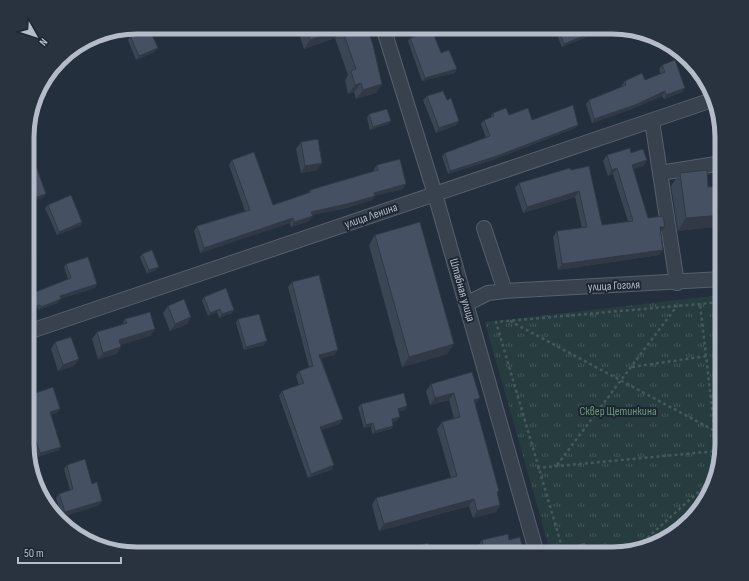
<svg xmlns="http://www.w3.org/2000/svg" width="749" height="581" font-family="'Sofia Sans Condensed',sans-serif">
<defs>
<pattern id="park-tufts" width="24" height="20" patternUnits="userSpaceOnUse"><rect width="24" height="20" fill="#263c3f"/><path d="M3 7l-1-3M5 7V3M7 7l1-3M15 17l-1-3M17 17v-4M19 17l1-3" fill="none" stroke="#435659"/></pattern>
</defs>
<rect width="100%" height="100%" fill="#242f3e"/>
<path fill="url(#park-tufts)" d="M722,295V452L714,487L695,517L655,546L612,554H551L485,322Z"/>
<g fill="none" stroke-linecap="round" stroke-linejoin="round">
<defs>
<path id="minor" d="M383,27L435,194L537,554
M652,121L677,283
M660,173L722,163
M484,228L505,291
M466,304L488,293L505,291L722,279
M28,332L715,99"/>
</defs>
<use href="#minor" stroke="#565f6c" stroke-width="16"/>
<path stroke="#44595c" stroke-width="2.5" stroke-dasharray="3 3" stroke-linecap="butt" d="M510,321L715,431
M632,367L707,356
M557,465L677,306
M719,465L717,451L722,442
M537,468L717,451L700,304
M634,550L716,476
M564,554L496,322L722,302"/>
<use href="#minor" stroke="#38414e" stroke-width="14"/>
</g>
<path fill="#3b4654" d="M278,27H290L279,31Z
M297,27H367L382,84L376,93L356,99L354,92L348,94L345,80L348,75L335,38L304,49Z
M554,27H610L562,47Z
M130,36L155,52L136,60L128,40Z
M410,38L441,53L455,73L422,81L408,41Z
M662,65L685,88L682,92L664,99L662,96L632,109L592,123L586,104L589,100L622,87V85L625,81L645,80L661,74L659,69Z
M699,74L704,82L702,83Z
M427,96L447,100L459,121L456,125L436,133L423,100Z
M493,113L509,115L532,120L578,125L575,128L495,159L448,174L442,156L445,153L486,138L481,124L484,120L491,118V116Z
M369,114L391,121L388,124L370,130L367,118Z
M301,142L322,163L317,170L301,173L296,149Z
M631,153L647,160L643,166L633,169L648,218L661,232L659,255L558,270L553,237L557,231L582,228L575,197L523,213L515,188L519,183L571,170L602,225L628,221L613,174L608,176L603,161L607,155Z
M232,160L273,205L308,193L310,190L374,171V169L377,165L403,189L374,196L372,200L347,208L312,215L309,221L291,227L290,223L200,253L194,231L197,226L245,211L229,165Z
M680,173L708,187L722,186V226L678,231L671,186Z
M48,205L82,222L80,226L57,235L45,208Z
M375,235L454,344L447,354L402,367L369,245Z
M142,254L159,267L156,270L147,274L140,257Z
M66,264L97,284L95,288L60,299H61L58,303L38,310V308L28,312V295L68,279L64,267Z
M292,282L335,355L321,358L343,419L339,424L321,430L334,465L331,470L308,478L279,396L282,391L299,385L296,376L299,371L309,367L288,287Z
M204,297L232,313L219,318L217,312L208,316L202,300Z
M168,306L191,317L187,324L170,331L163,313Z
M125,319L155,329L150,336L120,345L121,347L116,354L98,359L92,339L97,332L122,325Z
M238,319L264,345L244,350L236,323Z
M55,342L79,359L74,366L58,371L51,349Z
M472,372L475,404L499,491L497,494L500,505L496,512L473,518L469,506L379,531L372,505L376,498L451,478L437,429L442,422L454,418L449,400L430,405L426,391L431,384Z
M27,396L58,412L51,415L61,447L59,450L38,457L27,425Z
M361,404L407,406L405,410L399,411L398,420L392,422L393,426L391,429L372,434L371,426L364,428L358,407Z
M67,465L92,484L102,501L99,505L62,517L56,498L59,494L70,490L64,469Z
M482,540H509L524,554H480L478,546Z
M566,548L589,554H565L564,551Z
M403,550L431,554H400Z"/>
<path fill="#303945" d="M282,27H290L279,31Z
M605,27H610L562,47L564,44Z
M342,29L335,38L304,49L310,40Z
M112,34L109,38L73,49L83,43Z
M158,48L155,52L136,60L139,56Z
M73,50L71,54L63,56L65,54Z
M457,69L455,73L422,81L425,78Z
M361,83L354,92L348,94L355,85Z
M382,84L376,93L356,99L363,90Z
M685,88L682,92L664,99L666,95Z
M665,91L662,96L632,109L592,123L594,119Z
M391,121L388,124L370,130L373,127Z
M459,121L456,125L436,133L439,128Z
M578,125L575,128L495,159L448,174L450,171Z
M647,160L643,166L628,171L632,165Z
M322,163L317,170L301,173L305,166Z
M617,168L613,174L608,176L612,170Z
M406,184L403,189L374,196L372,200L347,208L308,216L311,212L374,193Z
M579,191L575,197L523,213L527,207Z
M46,194L43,198L28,203V200Z
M722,215V226L678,231L686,218Z
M313,216L309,221L291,227L294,222Z
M293,218L290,223L200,253L204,248Z
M82,222L80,226L57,235L59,232Z
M660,227H665L661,232Z
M663,250L659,255L558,270L562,264Z
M159,267L156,270L147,274L149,270Z
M97,284L95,288L57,300L60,296Z
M61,299L58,303L38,310L41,307Z
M40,305L38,308L28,312V309Z
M220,309L217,312L208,316L210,313Z
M234,310L232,313L219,318L222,314Z
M191,317L187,324L170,331L175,324Z
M155,329L150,336L114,347L119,340Z
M267,341L264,345L244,350L246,347Z
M454,344L447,354L402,367L409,357Z
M121,347L116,354L98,359L103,353Z
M338,350L335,355L316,359L319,355Z
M79,359L74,366L58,371L63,365Z
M454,393L449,400L430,405L435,398Z
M480,398L475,405L474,400Z
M407,406L405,410L396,412L398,409Z
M60,409L58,412L48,416L50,412Z
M400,417L398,420L389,423L392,419Z
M343,419L339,424L317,432L320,427Z
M373,423L371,426L364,428L366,425Z
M393,426L391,429L372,434L375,431Z
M61,447L59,450L38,457L40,453Z
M334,465L331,470L308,478L311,474Z
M474,499L469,506L379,531L384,524Z
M102,501L99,505L62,517L65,512Z
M500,505L496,512L473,518L477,511Z"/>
<path fill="#455162" stroke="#303945" d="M306,27H367L373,45L382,84L363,90L361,83L355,85L351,71L356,69L342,29L310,40Z
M557,27H605L564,44Z
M149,28L158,48L139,56L130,36Z
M432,30L441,53L449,50L457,69L425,78L410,38Z
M111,31L112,34L83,43L101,33Z
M675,60L685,88L666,95L665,91L635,105L594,119L589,100L626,85L625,81L642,73L645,80L665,72L662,65Z
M443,91L447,100L451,98L459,121L439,128L427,96Z
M573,105L578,125L497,156L450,171L445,153L490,136L484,120L494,116L493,113L506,108L509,115L528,108L532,120Z
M387,109L391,121L373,127L369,114Z
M318,139L322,163L305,166L301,142Z
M630,148L631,153L643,149L647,160L632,165L648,218L663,216L665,227H660L663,250L562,264L557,231L587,227L579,191L527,207L519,183L570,168L571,170L589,166L602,225L633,221L617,168L612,170L607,155Z
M254,152L273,205L311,192L310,190L378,170L377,165L400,159L406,184L374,193L375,196L351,203L311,212L313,216L294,222L293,218L204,248L197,226L250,210L232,160Z
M36,166L46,194L28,200V169Z
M707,170L708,187L722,186V215L686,218L680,173Z
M71,195L82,222L59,232L48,205Z
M420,222L454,344L409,357L375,235Z
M152,250L159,267L149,270L142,254Z
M88,257L97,284L60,296L61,299L41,307L40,305L28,309V295L71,278L66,264Z
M319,275L338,350L319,355L343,419L320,427L334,465L311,474L282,391L304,383L299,371L313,366L292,282Z
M226,288L234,310L222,314L220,309L210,313L204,297Z
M184,299L191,317L175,324L168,306Z
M150,312L155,329L119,340L121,347L103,353L97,332L127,323L125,319Z
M259,314L267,341L246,347L238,319Z
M71,337L79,359L63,365L55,342Z
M472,372L480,398L474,400L499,491L497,492L500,505L477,511L474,499L384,524L376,498L457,476L442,422L460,417L454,393L435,398L431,384Z
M53,387L60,409L50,412L61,447L40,453L27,415V396Z
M404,393L407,406L398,409L400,417L392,419L393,426L375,431L373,423L366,425L361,404Z
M85,459L92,484L97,482L102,501L65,512L59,494L73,489L67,465Z
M508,534L509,540L520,537L524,554H485L482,540Z
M585,542L589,554H568L566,548Z
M428,543L431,554H404L403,550Z"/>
<g text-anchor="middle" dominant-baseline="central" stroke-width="4" stroke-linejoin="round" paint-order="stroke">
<g font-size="12" fill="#b4bcc9" stroke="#1d2633">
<text transform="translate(371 216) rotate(-19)">улица Ленина</text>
<text transform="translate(614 286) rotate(-3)">улица Гоголя</text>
<text transform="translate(462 290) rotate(74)">Штабная улица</text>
</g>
<g font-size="12" fill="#6b9a76" stroke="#1d2633">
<text x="618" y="411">Сквер Щетинкина</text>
</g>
</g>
<path d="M0 0H749V581H0ZM137 34H612A103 103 0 0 1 715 137V444A103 103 0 0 1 612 547H137A103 103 0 0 1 34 444V137A103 103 0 0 1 137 34Z" fill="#29323f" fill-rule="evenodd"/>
<path fill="none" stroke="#b4bcc9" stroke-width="5" d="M137 34H612A103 103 0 0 1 715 137V444A103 103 0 0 1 612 547H137A103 103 0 0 1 34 444V137A103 103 0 0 1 137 34Z"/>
<g transform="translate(36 36) rotate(129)" stroke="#1d2633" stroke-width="3" paint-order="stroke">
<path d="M0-3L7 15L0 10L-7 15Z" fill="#b4bcc9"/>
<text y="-6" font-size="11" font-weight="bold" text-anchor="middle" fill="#b4bcc9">N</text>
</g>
<path d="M18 557v6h103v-6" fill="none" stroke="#b4bcc9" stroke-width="2"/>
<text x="24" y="557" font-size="12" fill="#b4bcc9" stroke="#1d2633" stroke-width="3" paint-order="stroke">50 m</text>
</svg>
